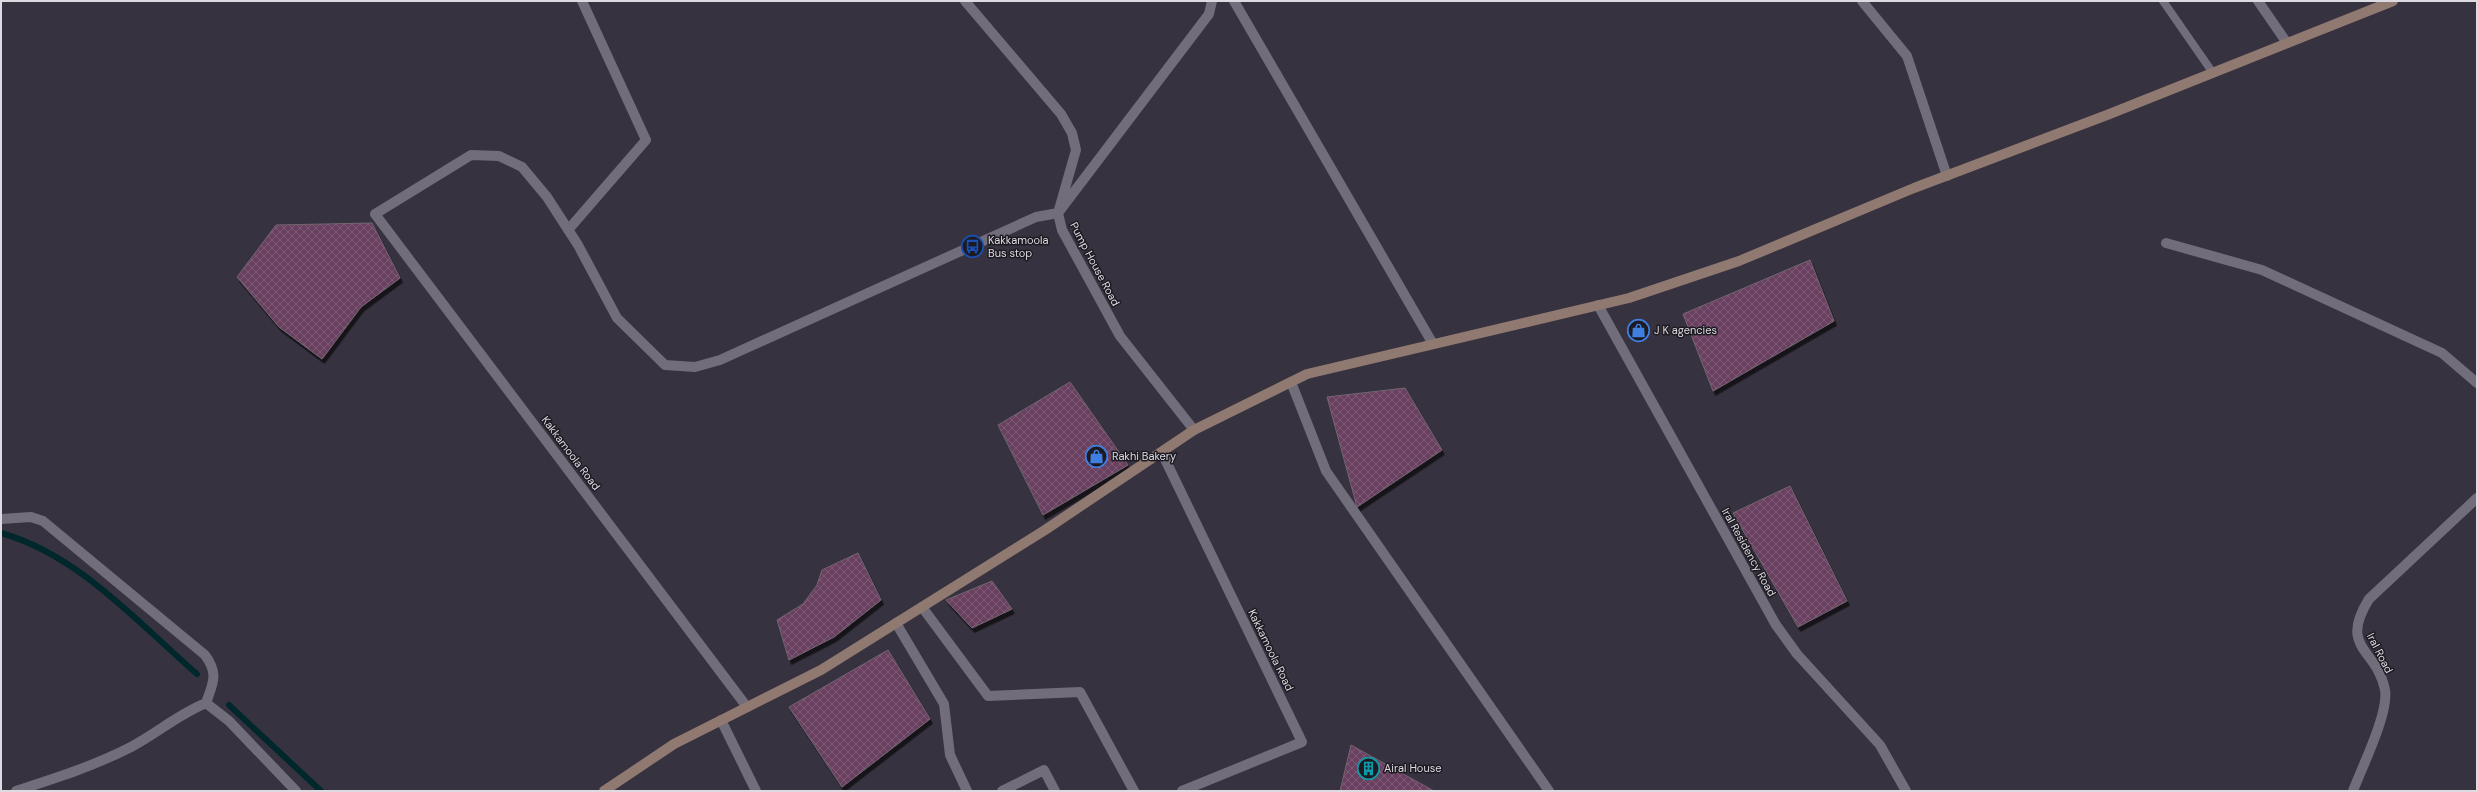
<svg xmlns="http://www.w3.org/2000/svg" width="2478" height="792" font-family="'DM Sans',sans-serif">
<defs>
<pattern id="building-cross-hatch" width="8" height="8" patternUnits="userSpaceOnUse"><rect width="8" height="8" fill="#693f60"/><path d="M0 0l8 8M0 8l8-8" fill="none" stroke="#7e5a76"/></pattern>
<filter id="shadow"><feDropShadow dx="2.5" dy="4.5" stdDeviation="0" flood-color="#0009"/></filter>
</defs>
<rect width="100%" height="100%" fill="#37323f"/>
<g fill="none" stroke-linecap="round" stroke-linejoin="round">
<path stroke="#00272b" stroke-width="6" d="M1,533C79,555 137,622 197,674
M229,705L321,791"/>
</g>
<path fill="url(#building-cross-hatch)" stroke="#72656f" filter="url(#shadow)" d="M372,223L400,278L361,307L322,359L279,327L237,277L276,225Z
M1810,260L1834,321L1713,391L1683,314Z
M1070,382L1128,465L1043,515L998,425Z
M1405,388L1442,450L1357,507L1327,397Z
M1790,486L1847,601L1798,627L1733,513Z
M858,553L881,600L834,637L789,660L777,620L803,604L817,585L822,570Z
M992,581L1012,609L972,628L946,600Z
M888,650L930,719L842,787L789,707Z
M1351,745L1434,791H1340Z"/>
<g fill="none" stroke-linecap="round" stroke-linejoin="round">
<path stroke="#716d7a" stroke-width="8" d="M2163,1L2213,73"/>
<path stroke="#716d7a" stroke-width="10" d="M965,1L1061,114L1072,133L1076,150L1058,213L1062,230L1120,336L1194,430
M1234,1L1433,344
M1862,1L1907,56L1947,176
M2258,1L2287,43
M568,230L646,140L582,1
M2166,243L2262,270L2442,353L2477,383
M1598,305L1776,625L1797,654L1880,745L1906,791
M1291,382L1326,471L1549,791
M1162,453L1302,742L1182,791
M1,519L31,517L43,521L205,655C219,674 213,683 206,703
M922,607L988,696L1080,692L1134,791
M896,623L944,704L950,755L967,791
M747,707L375,214L471,155L499,156L522,167L547,197L578,245L617,318L665,365L695,367L720,360L1036,217L1058,213L1209,14L1212,1
M721,720L756,791
M16,791C56,778 94,766 131,747C157,733 179,714 206,703L229,721L296,791
M1002,791L1044,770L1055,791
M2353,791C2362,767 2389,713 2385,690C2377,648 2338,649 2369,599L2477,498"/>
<path stroke="#907970" stroke-width="10" d="M604,791L674,744L821,670L1045,530L1194,430L1307,374L1629,298L1739,261L1914,188L2107,115L2393,1"/>
</g>
<defs>
<symbol id="bus-ring" viewBox="-11 -11 22 22"><circle r="9.5" fill="#1d1b21" stroke="#1a4fb4" stroke-width="1.5"/><path d="M-5-6H5V4H4V6H2V4H-2V6H-4V4H-5ZM-3.5-4V0h7V-4ZM-3.5 1.2v1.5H-2V1.2ZM2 1.2v1.5H3.5V1.2Z" fill="#1a4fb4"/></symbol>
<symbol id="shop-ring" viewBox="-11 -11 22 22"><circle r="9.5" fill="#1d1b21" stroke="#3f7fe0" stroke-width="1.5"/><path d="M-5-2.5h2.3a2.7 3.5 0 0 1 5.4 0H5L5.5 6h-11ZM-1.5-2.5h3a1.5 2.3 0 0 0-3 0Z" fill="#3f7fe0"/></symbol>
<symbol id="building-ring" viewBox="-11 -11 22 22"><circle r="9.5" fill="#1d1b21" stroke="#0f9aa8" stroke-width="1.5"/><path d="M-4-6H4V6H1V3H-1V6H-4ZM-2.5-4.3h1.7v1.8h-1.7ZM.8-4.3h1.7v1.8H.8ZM-2.5-1h1.7V.8h-1.7ZM.8-1h1.7V.8H.8Z" fill="#0f9aa8"/></symbol>
</defs>
<g fill-rule="evenodd">
<use href="#bus-ring" x="960" y="234" width="25" height="25"/>
<use href="#shop-ring" x="1626" y="318" width="25" height="25"/>
<use href="#shop-ring" x="1084" y="444" width="25" height="25"/>
<use href="#building-ring" x="1356" y="756" width="25" height="25"/>
</g>
<g text-anchor="middle" dominant-baseline="central" stroke-width="3" stroke-linejoin="round" paint-order="stroke">
<g font-size="11" fill="#dddae2" stroke="#1d1b21" text-anchor="start">
<text x="988" y="240">Kakkamoola<tspan x="988" dy="13">Bus stop</tspan></text>
<text x="1654" y="330">J K agencies</text>
<text x="1112" y="456">Rakhi Bakery</text>
<text x="1384" y="768">Airal House</text>
</g>
<g font-size="11" fill="#dddae2" stroke="#1d1b21">
<text transform="translate(1095 264) rotate(62)">Pump House Road</text>
<text transform="translate(571 453) rotate(53)">Kakkamoola Road</text>
<text transform="translate(1749 552) rotate(61)">Iral Residency Road</text>
<text transform="translate(1271 650) rotate(64)">Kakkamoola Road</text>
<text transform="translate(2380 653) rotate(63)">Iral Road</text>
</g>
</g>
<rect width="2478" height="792" fill="none" stroke="#dddae2" stroke-width="4"/>
</svg>
